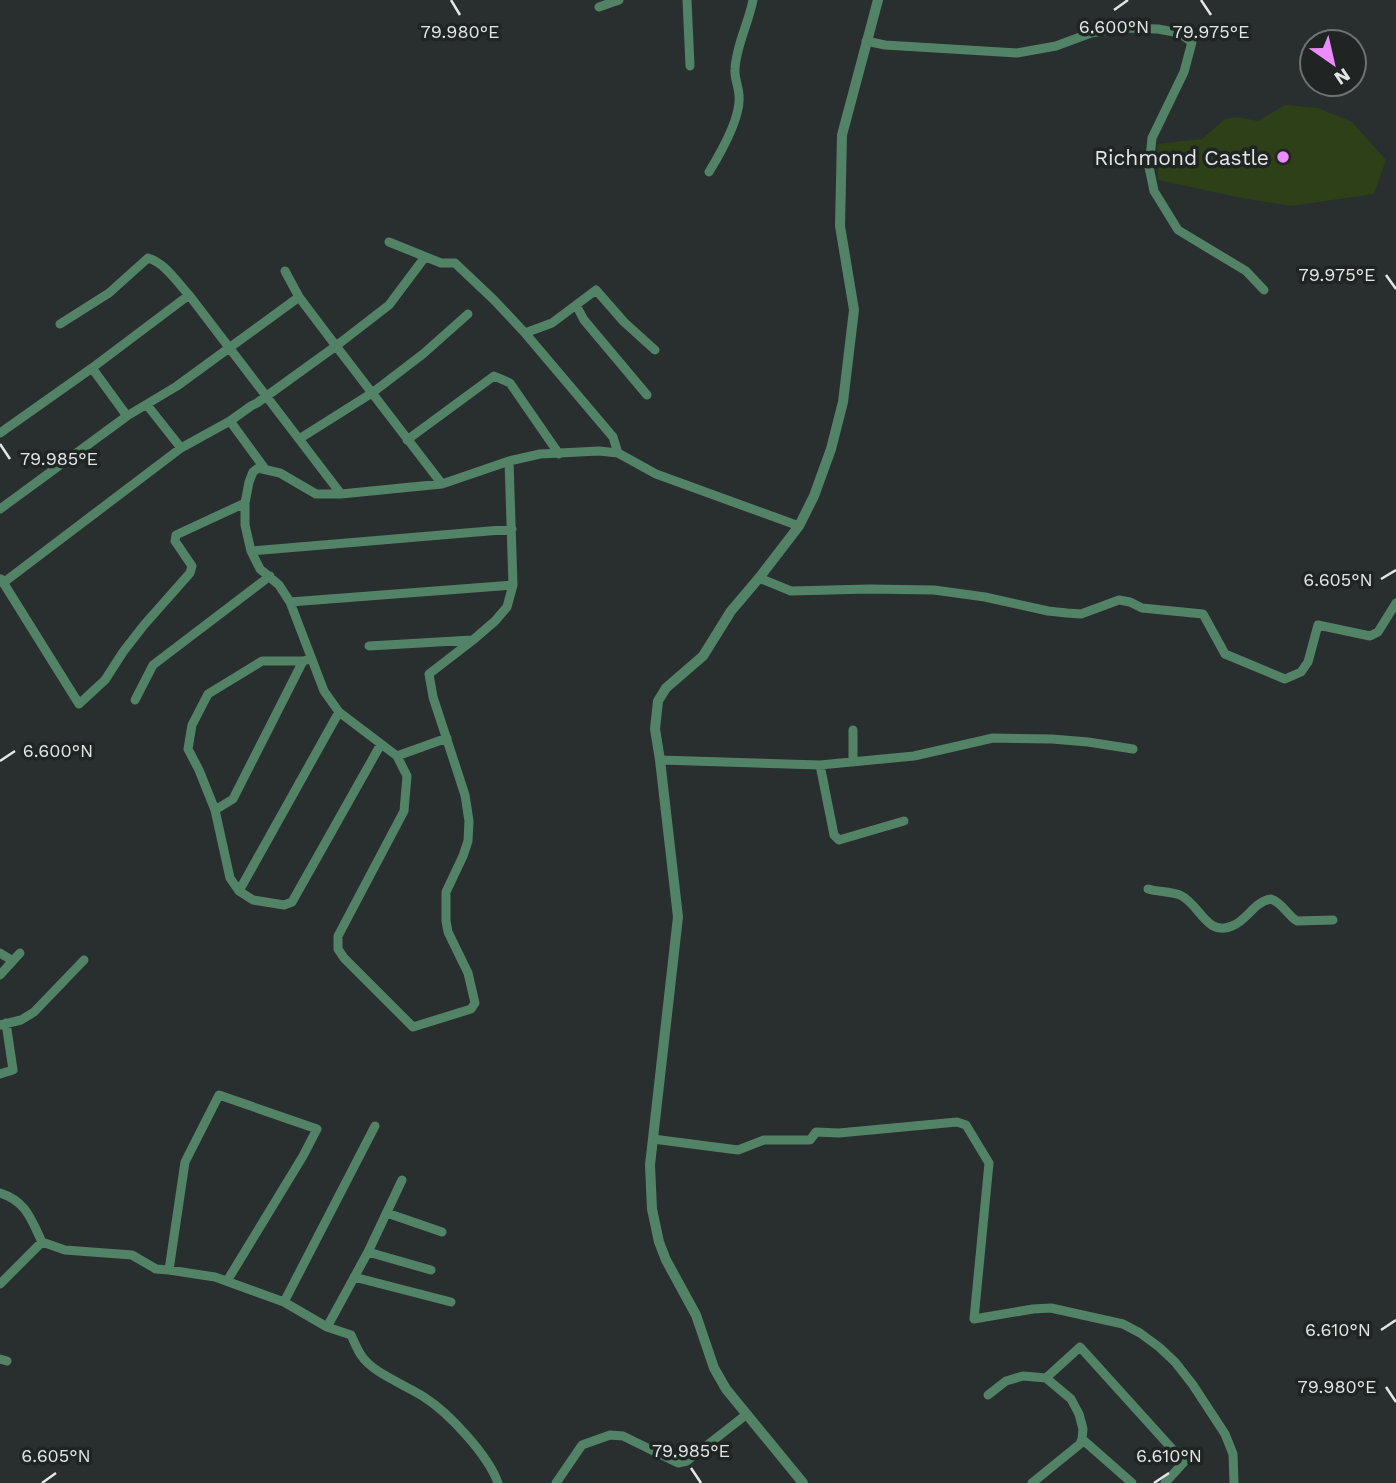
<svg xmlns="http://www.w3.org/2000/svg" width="1396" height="1483" font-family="'Work Sans',sans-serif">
<rect width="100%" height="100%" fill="#292f2e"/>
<path fill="#2d4017" d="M1285,105L1318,108L1352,122L1386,160L1374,194L1291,206L1242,198L1158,180L1157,144L1202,139L1225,119L1237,117L1258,121Z"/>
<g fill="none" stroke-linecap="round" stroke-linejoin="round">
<path stroke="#538367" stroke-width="9" d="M687,0L690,66
M599,7L619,0
M866,41L885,45L1017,53L1056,46L1091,33L1121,28L1158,29L1174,32L1182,35L1192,42L1184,72L1152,138L1149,167L1154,191L1178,230L1246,271L1264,290
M709,172C720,154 741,117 739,96C739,87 734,78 735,69C736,46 749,22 753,0
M389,242L441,263H455L494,300L525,333L613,437L618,453
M285,271L299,297L336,346L389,305L425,257
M576,305L584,320L647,395
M60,324L109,293L148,258C165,263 177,282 189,295L341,494
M525,333L552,323L596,290L624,322L655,350
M92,368L127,416
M147,405L181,448
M230,421L265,469
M0,433L92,368L189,295
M299,439L372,393L423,354L468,314
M407,440L494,376L510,383L559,454
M509,461L513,585L507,607L495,621L473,640L429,674L433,697L465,795L469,821L468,841L463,856L446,892V921L448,932L468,973L475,1003L471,1009L413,1027L344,958L338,949V936L404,811L407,776L397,756L339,712L324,691L290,602L279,585L260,569L251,551L245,525V503L249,482L253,472L258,468L280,473L316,494H341L442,484L509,461L540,454L599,451L618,453L656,474L799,526
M0,509L127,416L177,386L299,297
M251,551L512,529
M759,578L791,591L869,589L934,590L985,597L1048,611L1067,613L1081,614L1119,600L1130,602L1142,608L1203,614L1225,654L1285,679L1301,672L1308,662L1318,625L1370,636L1378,632L1396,603
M1,579L79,704L105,680L123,652L144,625L190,573L192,566L175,541L176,535L245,503
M3,583L181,448L230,421L251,406L257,403L336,346L442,484
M290,602L513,585
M369,646L472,640
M311,659L303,661H262L208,694L192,725L188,749L199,770L215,810L230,878L239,891L253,900L284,905L292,902L381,744
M135,700L153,665L270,576
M397,756L447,738
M660,760L820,765L914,756L993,738L1052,739L1088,742L1133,749
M853,762V730
M820,765L834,835L839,840L904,821
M215,810L233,799L303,661
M1148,889C1158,892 1170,891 1180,895C1200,904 1206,937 1232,926C1248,920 1253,902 1271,899C1283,903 1287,915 1297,921L1333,920
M239,891L339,712
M0,953L13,961
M0,975L20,953
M0,1025L21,1020L34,1012L84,960
M0,1074L13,1070L6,1023
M653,1139L738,1150L764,1140H810L816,1132L839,1133L957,1122L966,1125L989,1163L974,1319L1033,1309L1051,1308L1123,1324L1140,1333L1159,1347L1175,1362L1193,1385L1225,1434L1233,1454L1234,1483
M0,1193C26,1201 31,1219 42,1242L65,1250L132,1255L156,1269L169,1270L215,1277L284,1302L327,1327L351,1335C354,1341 357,1349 361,1355C372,1373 406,1385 424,1397C449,1413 488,1455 498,1483
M387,1213L442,1232
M368,1252L431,1270
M169,1270L185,1162L219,1095L317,1129L303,1156L227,1281
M354,1277L451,1302
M0,1284L42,1242
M284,1302L375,1126
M327,1327L368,1252L402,1180
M0,1359L7,1361
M1046,1378L1080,1347L1184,1462L1165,1483
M988,1395L1006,1381L1023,1376L1046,1378L1071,1399L1079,1414L1083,1429L1082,1439L1080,1444L1032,1483
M1082,1439L1132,1483
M556,1483L582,1445L610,1435L623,1436L678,1463L687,1461L747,1414"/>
<path stroke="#538367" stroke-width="10" d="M803,1483L726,1389L714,1368L696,1315L666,1260L659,1242L652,1209L650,1165L678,917L660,760L655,729L658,701L666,688L703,656L731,611L759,578L799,526L814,496L831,449L843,402L854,310L840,226L842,135L878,0"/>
</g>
<path fill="none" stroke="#e3e6e6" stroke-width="2.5" d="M451,0L460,15M1201,0L1211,15M1114,10L1128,0M1386,275L1396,289M0,444L10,459M1381,579L1396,570M0,761L15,751M1381,1330L1396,1320M1386,1387L1396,1402M691,1468L701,1483M42,1483L56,1473M1154,1483L1169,1473"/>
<circle fill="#ec8cfa" stroke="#202524" stroke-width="2.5" cx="1283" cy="157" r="7"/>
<g text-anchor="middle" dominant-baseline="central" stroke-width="7" stroke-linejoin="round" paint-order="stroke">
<g font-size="21" fill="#e3e6e6" stroke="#202524" text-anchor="end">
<text x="1269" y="157">Richmond Castle</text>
</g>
</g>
<g font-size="18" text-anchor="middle" fill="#e3e6e6" stroke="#202524" stroke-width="7" stroke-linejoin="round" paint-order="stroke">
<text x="1114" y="33">6.600°N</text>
<text x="460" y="38">79.980°E</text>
<text x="1211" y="38">79.975°E</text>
<text x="1337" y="281">79.975°E</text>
<text x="59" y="465">79.985°E</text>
<text x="1338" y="586">6.605°N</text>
<text x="58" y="757">6.600°N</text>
<text x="1338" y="1336">6.610°N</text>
<text x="1337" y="1393">79.980°E</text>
<text x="691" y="1457">79.985°E</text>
<text x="56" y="1462">6.605°N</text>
<text x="1169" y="1462">6.610°N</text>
</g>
<g transform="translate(1333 63) rotate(146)"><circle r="33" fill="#202524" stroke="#6e7272" stroke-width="2"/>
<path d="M0-5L12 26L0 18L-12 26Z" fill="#ec8cfa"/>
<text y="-10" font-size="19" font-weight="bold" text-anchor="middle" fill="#e3e6e6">N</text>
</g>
</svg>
